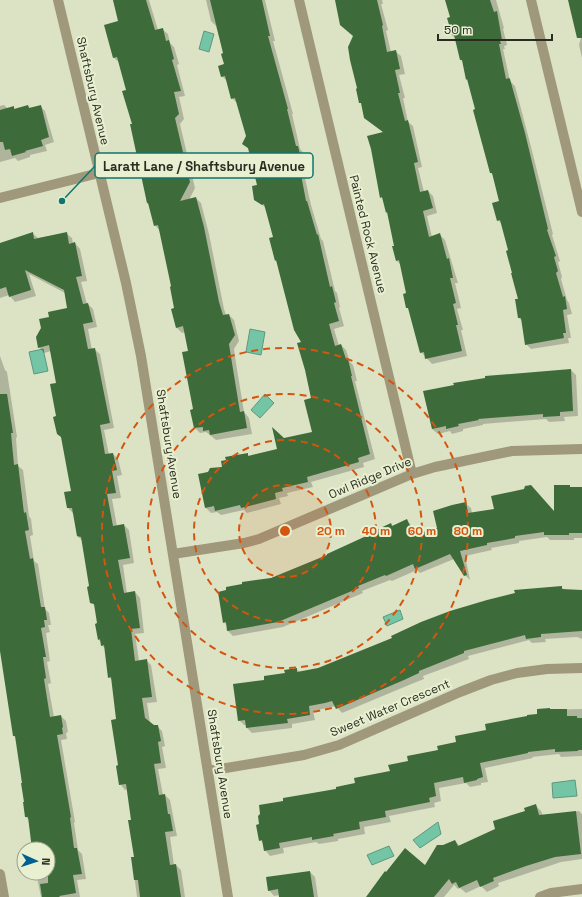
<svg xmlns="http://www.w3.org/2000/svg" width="582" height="897" font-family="'Space Grotesk',sans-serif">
<rect width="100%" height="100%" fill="#dbe3c4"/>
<path fill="#74c5a6" stroke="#5e977e" d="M204,31L214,34L209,52L199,49Z
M250,329L265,332L261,355L246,352Z
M43,349L48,371L34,374L29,352Z
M265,394L274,403L260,418L251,410Z
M400,610L403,619L387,626L383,617Z
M575,780L577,796L553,798L552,783Z
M438,822L441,834L420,848L413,840Z
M389,846L394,856L372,865L367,855Z"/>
<path fill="#0003" d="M113,0H149L158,30L162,29L168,34L170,43L174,47L179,64L177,65L185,96L179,97L184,119L180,124L195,188L189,200L196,198L201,203L209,234L224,309L226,315H229L234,320L239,341L234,349L236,363L244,412L249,418L252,434L216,440L206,432L200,433L195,428L191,411L194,410L189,351L185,332L182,333L177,328L173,287L160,231L155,225L150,205L147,203L128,91L120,63L114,58L105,26L119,22Z
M206,0H265L275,41H273L293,114H292L300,149L303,152L307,168L303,169L311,205L321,239L323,241L335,291L337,293L340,307L339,308L344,326L334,329L339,346L341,345L346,350L350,362L353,365L357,381H355L375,459L363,463L364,467L311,482L313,487L287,493L288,496L279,498L281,504L247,513L244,510L221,515L217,512L211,513L206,508L199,475L223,467L247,454L250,457L278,450L284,439L313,433L312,399L303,343L278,262L275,260L274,238L266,208L255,199L259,185L250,150L243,144L247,136L238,104L232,98L227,81L222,76L225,65L224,54L216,26L211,21Z
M336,0H382L383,4H381L388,30L386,31L391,52L395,51L401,56L405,74L399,75L405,98H403L408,122L413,126L422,167L418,168L424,192L428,191L433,196L437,213L427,216L432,237L440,235L445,240L458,283H455L461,308L457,309L463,330H461L467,356L432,364L421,352L410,310L407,307V294L401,265L396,260L395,246L388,214L384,200L381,197L383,132L365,118L358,89L354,36Z
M446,0H496L504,28L503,29L507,45L504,46L505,49H503L510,81L515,86L529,139L553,234L552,235L560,261L558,262L562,277L561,279L567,300L569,303L572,314L567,315L571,338H568L569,343L531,349L526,344L522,321L519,318V299L509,250L503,225L498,220L500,202L493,175L491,173L469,81L467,79L463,62L461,60L456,39L452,35L451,18Z
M582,34V58L579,45Z
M4,105L8,109L13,107L15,109L28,106L31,109L40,106L45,111L54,142L45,145L47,151L30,155V157L18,161L15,158L0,162V106Z
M32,233L38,238L66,233L72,238L73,244L75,243L80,249L87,281L81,282L87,304H88L93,309L97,327L88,329L92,350L94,349L100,354L114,428L104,430L109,455L113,454L118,459L122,475L117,476L121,498L112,499L117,526L124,525L129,530L134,563L123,565L127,594L135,592L140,598L144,633L135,634L139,661L146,660L151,665L157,702L147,703L150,723L154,726H157L162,731L165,746L162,747L166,768L158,769L163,795H165L170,800L177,836L170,837L174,865H176L181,870L185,897H137L132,858H135L133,820L128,789L125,790L120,784L117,720L112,680L109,677L106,649L101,645V642L98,639V624L95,606L91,602V587L83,541L77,536L74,514L68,508L72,492L63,439L57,433L58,384L51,351L44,353L39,347L50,317L68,309L65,293L29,274L36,296L15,302L9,295L0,298V258Z
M0,356L5,370L7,372L17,437L16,438L18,466L23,470L29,516L31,519L33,535L30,536L34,561L38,564L45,609L49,613L51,625H48L50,632L46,633L50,661L47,662L51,683L48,684L54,717L61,716L66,721L68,732L66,733L67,739L61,740L75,822L74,823L78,850L82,854L86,879L77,880L80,897H41L36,873H48V849H33L29,820L26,817L17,739L14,736L0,646Z
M571,370L576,375L578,416L564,417L565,421L549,422L546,419L483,424V425L463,429V431L452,434L450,431L438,434L432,429L424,392Z
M569,486L571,488H582V538H574V540H550L547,537L519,541V543L491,548L492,550L465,556L470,580L465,575L454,559L420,573L417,570L392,581L390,580L362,591L363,593L283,627L233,636L228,631L227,626L224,622L271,579L329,556L376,533L391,524L393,526L407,521L412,526L414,531L421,533L438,528L465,503L471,508L472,513L555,512Z
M561,587L565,590L582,591V639L577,637L545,639L546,642L532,643L529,640L468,656L469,659L423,676L424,679L409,685L342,713L336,706L313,711L315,720L292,724V728L252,733L247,728V725H244L239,720L265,681L296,669L300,672L318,669Z
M582,709V756L561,757L559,754L532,757L533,758L485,768L488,782L481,783V785L470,787L466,783L439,788L441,801L434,803L435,807L389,816L391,822L364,827L365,834L338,839V841L319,844L316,842L283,848L284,853L270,856L265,850L264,844L260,840L284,801L356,784L391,772L409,762L487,730L538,715V710Z
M536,806L541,811L543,816L579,811L582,814V859L561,862L498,883L499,886L487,892L481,886L466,893L460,888L458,889L454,885L444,897H371L426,866L443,846L455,841L460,846L496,829Z
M310,872L315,877L318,897H280V895L274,896L269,890Z"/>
<path fill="#3d6c3a" d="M113,0H146L155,30L163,28L166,41L169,40L174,59L172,60L181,91L174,92L179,114L175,118L190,182L180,201L196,197L204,227L219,302L223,315L229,314L235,335L229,344L231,357L240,412L244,411L247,428L210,435L209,430L203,431V427L194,428L190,410L193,409L182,352L188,351L183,326L176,328L171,309L174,308L170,287L171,286L161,239L158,225L154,226L148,203H147L130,124H132L122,91L126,90L117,57L113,58L104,25L118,21Z
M210,0H262L270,36H268L288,109H287L296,146H298L302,163L299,164L306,201H307L317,235L318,234L330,287L332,286L336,302L334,303L339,321L329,324L335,346L341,344L346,359H348L352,376H351L370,454L358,458L359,462L307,477L308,482L282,488L283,491L275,493L276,499L241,508L240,505L215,511L214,506L205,508L198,474L208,472L210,468L222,467L221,461L226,460L225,457L248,453V456L277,449L272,427L284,438L312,432L304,400L311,398L305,370L297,343L301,342L294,330L276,260L275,261L269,238L273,237L264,204L262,205L254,200L252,186L257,185L248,148L242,144L246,136L235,98L231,99L225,76L221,77L218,66L224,64L221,54L223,53Z
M335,0H377L383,25L382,26L387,52L396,50L400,69L395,70L400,93H398L405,121L408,120L418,162L414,163L420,192L428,190L433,208L423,211L429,237L440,233L447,259L449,258L453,278H450L456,303L453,304L458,325H456L462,351L425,359L424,352L420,353L408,308H406L403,294L406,293L399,260L396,261L392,246H394L387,212L386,213L382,197L380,198L371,149L367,136L383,132L364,118L361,103H359L356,89L357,88L350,60L348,47L353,36L340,25Z
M445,0H490L494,12L497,11L502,40L500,41L501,44H499L506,79L509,78L510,79L525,133L548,229L547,230L556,256L554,257L558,271L556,273L563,297L565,296L567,309L563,310L566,333H563L564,338L525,345L521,318H518L515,299H518L511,273H512L506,251L508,250L500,220L497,221L492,203L499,201L492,173H490L473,110L475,109L467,79L466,80L462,60H460L454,35H452L447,18L450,17Z
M568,0H582V38H577Z
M28,105L29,108L41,105L49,137L41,140L43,146L25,151L26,152L12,156L10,149L5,150L3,142H0V110L14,106V109Z
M33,232L34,239L67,232L69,244L75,242L82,276L76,277L83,304L88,303L93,322L83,324L88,349L95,348L110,423L100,425L105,454L113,453L117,470L112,471L116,493L107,494L113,526L124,524L130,558L118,560L124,593L135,591L140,628L131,629L135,661L147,659L152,697L142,698L145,718L154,725H158L161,741L158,742L161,763L154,764L159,795L165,794L168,814H170L173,831L165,832L170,865L176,864L181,897H140L138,880H134L131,857H134L128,820H131L126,784L119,785L116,766L118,765L111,720L116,719L111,677L108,678L104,645L101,646L100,639L98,640L95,624L97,623L94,604L90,603L87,587L89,586L81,537L77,536L72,508H67L64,492L71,491L61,437L57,434L53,417L56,416L50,384L56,383L49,345L38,348L36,337L41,328L39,319L49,317L48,312L67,308L64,290L25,270L31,290L9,297L6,287L0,289V243Z
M571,369L573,411L560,412V416L543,417V414L478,419L479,420L458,424L459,426L446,429V426L432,429L423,391L454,385L453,383L485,378V376Z
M0,394H7L13,433H11L14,465L18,464L24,513L26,512L29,530L25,531L30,559L33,558L41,607H45L47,620H44L45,627L41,628L46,657H43L46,678L44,679L50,717L61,715L63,727L62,728L63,734L57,735L71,817L70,818L74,848H77L82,874L73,875L76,893L59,896L60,897H42L40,884L48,883V849H32L28,817H25L23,802H24L21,783H22L15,736H13L0,651Z
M531,485L554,511V485H570V487H582V533H569V535H544V532L515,536V538L487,543V545L460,551L467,575L464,576L450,554L415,569L413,564L386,576L385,575L358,586L359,588L278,622L227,631L226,622L223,623L218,592L226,590V587L242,584V582L271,578L327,555V554L375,532L374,531L391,523L392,526L407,519L411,528L421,532L437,528L433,511L452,505L466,502L468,513L494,509L491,496L524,489L525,486Z
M562,586V589L582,590V631L541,634V637L526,639L525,635L464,651V653L419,671V673L404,680L336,709L332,701L325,703L309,706L310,715L287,719L288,723L246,728L245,720L238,721L233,684L264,680V676L285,673L284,670L297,668V672L318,668L392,638L391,636L421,622L450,611L487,600L515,593L514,590Z
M550,708V709H567V716H577V718H582V750H578V751L555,752V749L528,752V753L480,763L483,777L477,779V780L464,783L463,777L434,783L436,796L429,798L430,802L385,811L386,817L359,822L360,829L333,834L334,836L312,840V837L279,843L280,848L264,851L262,840L259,841L256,825L259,824L258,816L260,814L259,805L283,801V798L336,789V787L355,783L354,778L390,771L388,765L408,761L407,756L438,750L437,746L456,742L455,736L486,730L485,724L527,716V715L537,714V709Z
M536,804L539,815L576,811L581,854L555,857L526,866L493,878L494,881L480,887L477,880L459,888L456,882L452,884L449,879L434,897H366L385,871L386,872L405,848L425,865L437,845H443L455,840L458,846L495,829L493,821L525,811L524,808Z
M310,871L314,897H279L278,889L268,891L266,877Z"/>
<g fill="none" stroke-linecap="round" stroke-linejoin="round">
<path stroke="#a0987b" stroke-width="10" d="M299,0L412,474
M531,0L582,212
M0,198L99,173
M173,554L244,543L259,539L412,474L435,467L512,451L582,449
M208,771L304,755L339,745L460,692L491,680L517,673L547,669L582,668
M0,874L4,897
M540,897L551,893L582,889"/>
<path stroke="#a0987b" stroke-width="10" d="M58,0L126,283L141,356L228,897"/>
</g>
<circle cx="285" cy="531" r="46" fill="#d5540e" fill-opacity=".12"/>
<g fill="none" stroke="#d5540e" stroke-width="2" stroke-dasharray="7 5">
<circle cx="285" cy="531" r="46"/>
<circle cx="285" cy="531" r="91"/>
<circle cx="285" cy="531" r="137"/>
<circle cx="285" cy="531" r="183"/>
</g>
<g text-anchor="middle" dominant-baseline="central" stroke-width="4" stroke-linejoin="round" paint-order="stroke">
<g font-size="12" fill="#292c20" stroke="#e8f0d1">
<text transform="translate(93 91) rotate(77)">Shaftsbury Avenue</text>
<text transform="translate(368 234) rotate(76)">Painted Rock Avenue</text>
<text transform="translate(169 444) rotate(81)">Shaftsbury Avenue</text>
<text transform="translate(370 478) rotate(-23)">Owl Ridge Drive</text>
<text transform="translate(390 708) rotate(-23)">Sweet Water Crescent</text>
<text transform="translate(220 764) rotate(81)">Shaftsbury Avenue</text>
</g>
</g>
<circle cx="285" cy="531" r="6" fill="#d5540e" stroke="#e8f0d1" stroke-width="2"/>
<g font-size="12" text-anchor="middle" font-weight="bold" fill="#d5540e" stroke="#e8f0d1" stroke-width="4" stroke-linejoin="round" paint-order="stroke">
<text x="331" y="535">20 m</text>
<text x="376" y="535">40 m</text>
<text x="422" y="535">60 m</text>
<text x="468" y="535">80 m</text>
</g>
<path fill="none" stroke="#0f766e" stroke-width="1.5" d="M62 201L95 166"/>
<circle fill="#0f766e" stroke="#e8f0d1" stroke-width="1.5" cx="62" cy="201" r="4"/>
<rect fill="#e8f0d1" stroke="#0f766e" stroke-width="1.5" x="95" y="153" width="218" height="25" rx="4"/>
<g font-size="13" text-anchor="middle" font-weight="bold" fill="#292c20">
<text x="204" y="171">Laratt Lane / Shaftsbury Avenue</text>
</g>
<g transform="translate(36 861) rotate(93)"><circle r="19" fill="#e8f0d1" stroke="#9ca28a"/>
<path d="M0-3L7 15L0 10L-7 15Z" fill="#006090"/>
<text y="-6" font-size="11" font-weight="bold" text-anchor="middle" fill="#292c20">N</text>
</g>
<path d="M438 34v6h114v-6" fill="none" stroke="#292c20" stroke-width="2"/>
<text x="444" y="34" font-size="12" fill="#292c20" stroke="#e8f0d1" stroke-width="3" paint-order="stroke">50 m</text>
</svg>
